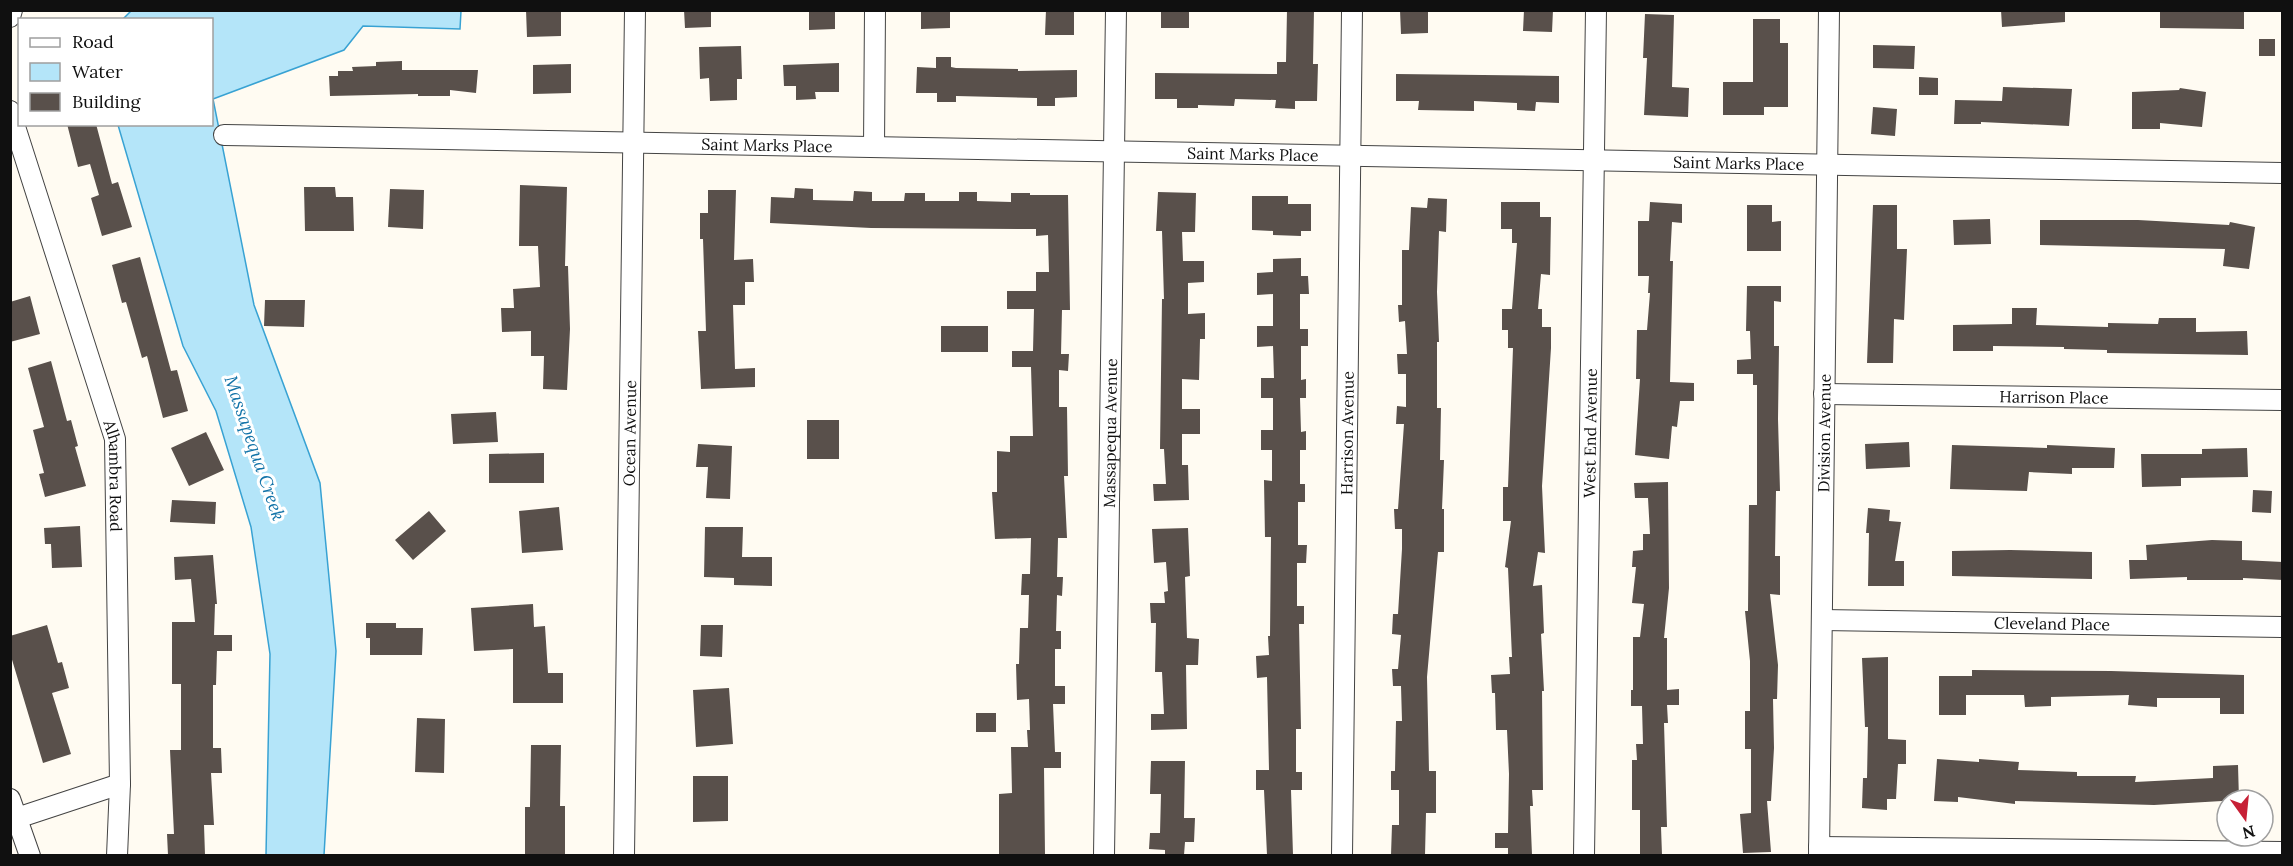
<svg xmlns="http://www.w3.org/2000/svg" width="2293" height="866" font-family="Lora,serif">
<rect width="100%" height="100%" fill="#fffbf2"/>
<path fill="#b4e5f9" stroke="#38a2d3" stroke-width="1.5" d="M131,11H461L460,29L363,26L344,50L213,99L254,305L320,483L336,651L324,855H266L270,654L251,527L216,411L183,346L118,125L212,124V20L123,19Z"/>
<path fill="#59504b" d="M526,10H561V36L527,37Z
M684,10H711V27L685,28Z
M809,10H835V29L809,30Z
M921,10H950V28L921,29Z
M1046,10H1074V35H1045Z
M1161,10H1189V28H1161Z
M1287,10H1314L1313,64H1318L1317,101H1295V109L1275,108L1276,100L1235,99L1234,106L1198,105V108H1177V99H1155V73L1277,74V62H1286Z
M1400,10H1428V33L1401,34Z
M1524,10H1553L1552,32L1523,31Z
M2001,10H2065V22L2002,27Z
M2160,10H2244V29L2160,28Z
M1645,14L1674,15L1672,87L1689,88L1688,117L1644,115L1647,58H1643Z
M1753,19H1780V43H1788V107H1764V115H1723V82H1753Z
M2259,39H2275V56H2259Z
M1873,45L1915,46L1914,69L1873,68Z
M741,46L742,79H737V100L710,101L709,78L700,79L699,47Z
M936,57H951V67L956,68L1018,69V71L1077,70V97L1055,98V106H1037V98L956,96V102H937V93H916L917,67L936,68Z
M402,61V70H478L476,93L450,90V96H418V94L330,96L329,76H338V71H353L352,67L376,66V62Z
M839,63V92H815L816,99L796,100V86H784L783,65Z
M571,64V93L533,94V65Z
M1396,74L1559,76V103L1536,102L1535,111L1517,110V103L1474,101V111L1418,110L1419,101H1396Z
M1919,77L1938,78V95H1919Z
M2003,87L2072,89L2069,126L1981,122V124H1954L1955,100L2002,101Z
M2180,88L2206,92L2202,127L2160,123V129H2132V92L2179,90Z
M1873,107L1897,109L1895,136L1871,134Z
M67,124H96L112,184L118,182L132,227L102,236L91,198L99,195L90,164L78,167Z
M520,185L567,187L565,266H568L570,329L567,390L543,389L544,356H531V331L502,332L501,308H514L513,289L540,287L538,246H519Z
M304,187H335L336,197H353L354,231H305Z
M795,188L813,189V200L853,201L854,191L872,192V201H904L905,193H925V201H959V192H977V201L1011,202V193H1030V195H1068L1070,310H1062L1061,354H1069L1068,371L1059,370V407H1067L1068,476H1064L1067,538H1058L1057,577H1063L1062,596L1057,595L1056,631H1061V649H1055V686H1065V704H1053L1055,752H1061V768H1044L1045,855H999V794L1012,793L1011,747H1028L1027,730H1030L1029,699L1017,700L1016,664H1019L1020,628H1028L1029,595H1021L1022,574H1030L1031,538L995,539L992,492H997V451L1010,452V436H1033L1031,367H1012V351H1033L1034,309H1007V291H1036V272H1049L1048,235L1036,236V229L871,228L770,223L771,197L794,198Z
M390,189L424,190L423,229L388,227Z
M708,190H736L734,260L753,259L754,282H745V305H733L735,369L755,368V387L701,389L698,331H706L703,239H700V213H708Z
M1158,192L1196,193L1195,232H1182L1183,261H1204V282L1188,283V314L1205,313V339H1200L1199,380L1182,379V409H1200V434H1182V465H1188L1189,500L1154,501L1153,484H1166L1164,449H1160L1162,299H1164L1162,231H1156Z
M1252,196H1288V204H1311V231H1301V236L1273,235V231L1252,230Z
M1428,198L1447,199L1446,232L1439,231L1437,292L1439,342H1437V408H1441L1440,460H1444L1442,509H1444V552H1438L1427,677L1429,771H1436V813H1426L1425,855H1391L1392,825H1399V790H1391V771H1395L1396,721H1402L1401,686H1393L1392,669H1398L1401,635L1392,634L1393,614H1398L1402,549V529H1395L1394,509H1398L1404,424H1396L1397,406L1406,407V374H1398L1397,354H1407L1405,321L1399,322L1398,305H1402V250H1409L1411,207L1427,208Z
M1501,202H1540V217H1551L1550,275L1541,274L1538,309H1542V327H1551V348L1542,486L1545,553L1538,552L1533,586L1542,585L1544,633L1541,634L1544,691H1542L1543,790H1532L1533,806H1530L1532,855H1508V848H1495V833H1508L1509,774L1507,730H1496L1495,693H1492L1491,675L1510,674L1509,657H1512L1508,568L1505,567L1511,521H1503V487H1508L1513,348H1508V330H1502V309H1512L1517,243H1512V229H1501Z
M1650,202L1682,204V223L1672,222L1670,261H1673L1670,382L1694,383V401H1680L1677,427L1672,426L1669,459L1635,455L1640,379H1636L1637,330H1647L1650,293H1648L1649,276H1638V221H1649Z
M1747,205H1772V222L1781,221V251H1747Z
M1873,205H1897V249H1907L1904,320L1894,319L1893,363H1867Z
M1990,219L1991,244L1954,245L1953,220Z
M2040,220H2138L2229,225L2230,222L2255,227L2249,269L2223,266L2225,249L2040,245Z
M140,257L171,371L177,370L188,411L163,418L147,356L142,358L126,302L122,303L112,265Z
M1301,258V276H1308L1309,294H1300V329H1308V346H1301V380L1306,379V398H1300L1301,432L1306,431V450H1300V484H1305V502H1298V545H1307L1306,563H1297V606H1304V624H1299L1301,729H1296V772H1302V790H1291L1293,855H1267L1264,790H1256V770H1269L1267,677L1257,678L1256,656L1269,655L1268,636H1270L1271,537H1265L1264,480L1272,481V450H1261V430H1273V398H1261V378H1274L1273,346L1257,347V326H1273V294L1257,295V273L1273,272V259Z
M1747,286H1781V302L1774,301V346H1779L1778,419L1780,491H1776L1775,556H1780V595L1770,594L1778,665L1777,699H1773L1774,748L1771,801H1767L1771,852L1743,853L1740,814L1751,813V749H1745V711H1750V661L1745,611H1748L1749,505H1757V385H1753V374H1737V360L1751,359L1750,331H1746Z
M30,296L40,334L10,342V302Z
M265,300H305L304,327L264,326Z
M2012,308H2037L2036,325L2108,327V323L2158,324L2159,318H2196V332L2247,331L2248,355L2107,353V350L2064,349V347L1993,346V351H1953V325L2012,324Z
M941,326H988V352H941Z
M51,361L67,421L71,420L78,446L75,447L86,486L45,497L39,474L44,473L33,430L44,427L28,368Z
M496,412L498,442L453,444L451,414Z
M807,420H839V459H807Z
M206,432L224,470L189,486L171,448Z
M1909,442L1910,467L1866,469L1865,444Z
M698,444L732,446L730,499L706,498L708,467H696Z
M1952,445L2047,448V445L2115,448L2114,468H2072V474L2029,472L2027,491L1950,489Z
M2247,448L2248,477L2181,478V486L2142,487L2141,454H2202V449Z
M544,453V483H489V454Z
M1668,482L1669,588L1664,638H1667V690L1679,689V705H1667L1668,723H1664L1667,827H1661L1662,855H1640V810H1632V760H1637L1636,744H1643L1642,706H1631V690H1633V637H1640L1644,604L1632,603L1636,567H1632L1633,551L1643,550V534H1650L1648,498H1635L1634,483Z
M2253,490L2272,491L2271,513L2252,512Z
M172,500L216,502L215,524L170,522Z
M559,507L563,550L522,553L519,511Z
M1868,508L1890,510L1889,521L1901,522L1895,561H1904V586H1868L1869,533H1866Z
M429,511L446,531L413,560L395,540Z
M80,526L82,567L52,568L51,544H45L44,528Z
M705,527H743L742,557H772V586L734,585V578L704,577Z
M1188,528L1190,576L1185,577L1187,638L1199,639L1198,665H1186L1187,729L1151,730V714H1164L1162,672H1155L1156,623H1151L1150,603H1165L1164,592L1168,591L1166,562L1154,563L1152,529Z
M2212,540L2242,541V560L2283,562V580L2243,578V580H2187V577L2130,579L2129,560H2147L2146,545Z
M2010,550L2092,552V579L1952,576V551Z
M213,555L217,604H215L214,635H232V651H217L216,685H213V748H221L222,773H211L214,825H204L205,855H168L167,834H174L170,750H181V684H172V622H195L191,579L175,580L174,557Z
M533,604L534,627L545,626L548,673H563V703H513V649L474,651L471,608Z
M366,623H396V628H423L422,655H370V638H366Z
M47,625L58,663L62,662L69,688L52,693L71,754L43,763L10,653V636Z
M701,625H723L722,657L700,656Z
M1888,657V739L1906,740V764H1898L1896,799H1887V810L1862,808L1863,778H1867L1868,727H1865L1862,658Z
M1972,670L2111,671L2244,675V714H2220V698H2157V707L2128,705L2129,695L2051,697V706L2025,707L2024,695H1966V715H1939V676H1972Z
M729,688L733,744L696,747L693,690Z
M976,713H996V732H976Z
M417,718L445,719L444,773L415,772Z
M531,745H561L560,806H565V855H525V807H530Z
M1937,759L1979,762V759L2019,762L2018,770L2077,772V776H2136L2135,782L2213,778V766L2238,765L2239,800L2154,805L2015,801V804L1958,797V802L1934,801Z
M1151,761H1185L1184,818H1195L1194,842H1185L1184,855H1165V850L1149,849L1150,833H1160L1161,794H1150Z
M693,776H728V821L693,822Z"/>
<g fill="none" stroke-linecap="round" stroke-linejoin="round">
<defs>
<g id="minor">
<path d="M10,17L12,10"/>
<path id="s1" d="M10,111L115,439L120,784L117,856"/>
<path id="s2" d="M224,135L2282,173"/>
<path d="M874,147L875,10"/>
<path id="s3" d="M1824,394L2282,400"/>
<path id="s4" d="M1822,620L2282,627"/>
<path d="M10,799L30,856"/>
<path d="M17,818L120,784"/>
<path d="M1819,847L2282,852"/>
<path id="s5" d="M624,856L635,10"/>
<path id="s6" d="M1104,856L1116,10"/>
<path id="s7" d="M1342,856L1352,10"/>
<path id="s8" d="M1584,856L1596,10"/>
<path id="s9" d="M1819,856L1829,10"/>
</g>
</defs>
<use href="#minor" stroke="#434343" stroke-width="22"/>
<use href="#minor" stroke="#fff" stroke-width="20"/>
</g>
<g text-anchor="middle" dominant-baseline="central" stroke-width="6" stroke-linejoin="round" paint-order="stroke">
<g font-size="16" fill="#101010" stroke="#fff">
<text stroke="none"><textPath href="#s2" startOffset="543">Saint Marks Place</textPath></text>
<text stroke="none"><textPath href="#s2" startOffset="1029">Saint Marks Place</textPath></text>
<text stroke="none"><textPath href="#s2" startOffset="1515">Saint Marks Place</textPath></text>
<text stroke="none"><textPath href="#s3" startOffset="230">Harrison Place</textPath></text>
<text stroke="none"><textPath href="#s5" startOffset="423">Ocean Avenue</textPath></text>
<text stroke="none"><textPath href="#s6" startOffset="423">Massapequa Avenue</textPath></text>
<text stroke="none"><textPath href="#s7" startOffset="423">Harrison Avenue</textPath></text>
<text stroke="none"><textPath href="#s8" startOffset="423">West End Avenue</textPath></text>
<text stroke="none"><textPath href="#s9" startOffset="423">Division Avenue</textPath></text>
<text stroke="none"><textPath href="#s1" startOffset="381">Alhambra Road</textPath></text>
<text stroke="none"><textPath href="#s4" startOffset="230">Cleveland Place</textPath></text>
</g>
<g font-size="18" font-style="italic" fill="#1273a8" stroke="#fff">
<text transform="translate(255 448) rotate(71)">Massapequa Creek</text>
</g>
</g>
<rect width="2293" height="866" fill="none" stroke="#101010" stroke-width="24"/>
<rect x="18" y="18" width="195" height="108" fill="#ffffff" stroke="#9f9f9f" stroke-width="1.5"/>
<rect x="30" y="38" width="30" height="9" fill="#ffffff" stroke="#9f9f9f" stroke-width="1.5"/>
<text x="72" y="48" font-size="18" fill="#101010">Road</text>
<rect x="30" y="63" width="30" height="18" fill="#b4e5f9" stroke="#9f9f9f" stroke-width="1.5"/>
<text x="72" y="78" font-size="18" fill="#101010">Water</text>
<rect x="30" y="93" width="30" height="18" fill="#59504b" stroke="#9f9f9f" stroke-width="1.5"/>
<text x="72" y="108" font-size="18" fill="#101010">Building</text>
<g transform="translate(2245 818) rotate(165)"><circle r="28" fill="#ffffff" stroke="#9f9f9f" stroke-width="1.5"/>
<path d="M0-4.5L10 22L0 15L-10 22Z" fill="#c72036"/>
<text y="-9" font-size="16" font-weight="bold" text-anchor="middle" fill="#101010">N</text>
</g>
</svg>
